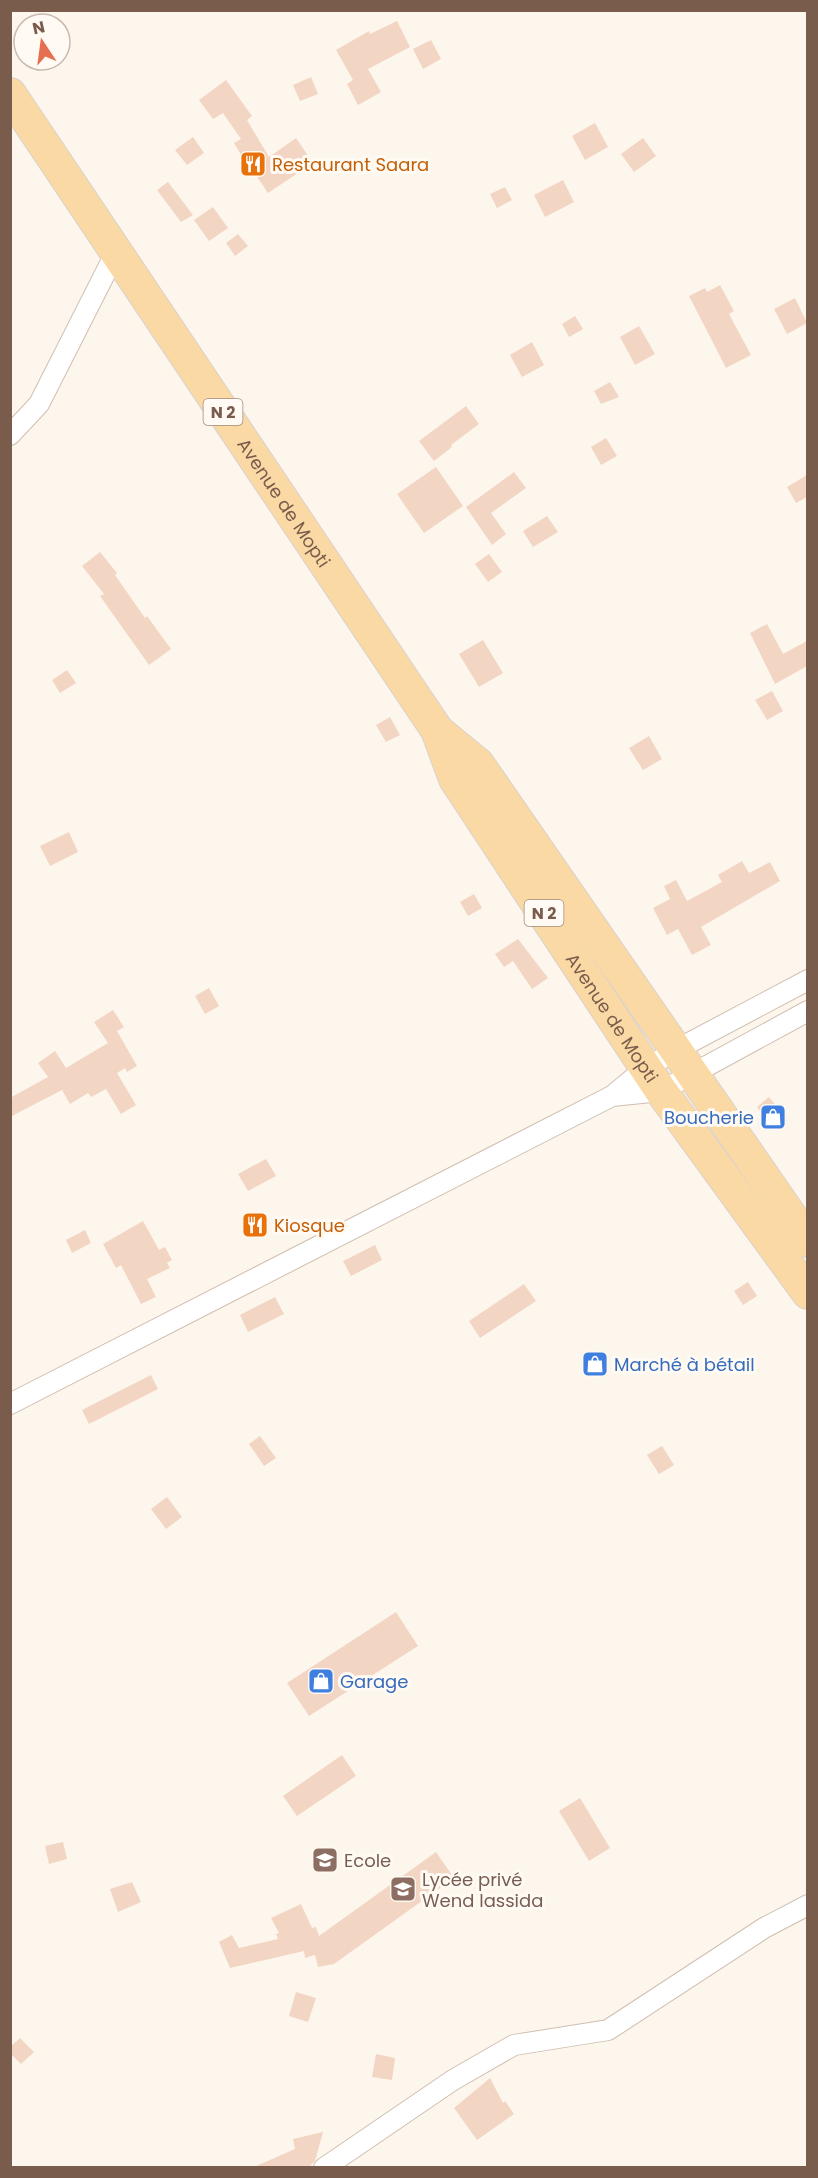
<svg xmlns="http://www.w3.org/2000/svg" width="818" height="2178" font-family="Poppins,sans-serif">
<rect width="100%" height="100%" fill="#fdf6ec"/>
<path fill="#f3d5c3" d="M397,21L410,47L368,69L381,92L358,105L347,84L353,80L336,50L369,31L370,34Z
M431,40L441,59L423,69L413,49Z
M311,77L318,94L300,101L293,85Z
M226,80L252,116L247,120L269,157L296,138L313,163L268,193L247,162L246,163L234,143L241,139L223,113L213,119L199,100Z
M595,123L608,147L585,160L572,136Z
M193,137L204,153L187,165L175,150Z
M643,138L656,156L634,172L621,154Z
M563,180L574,202L545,217L534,195Z
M168,182L193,215L181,222L157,190Z
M505,187L512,200L497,208L490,194Z
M213,207L228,228L209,241L194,220Z
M238,234L248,246L235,256L226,243Z
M720,285L734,311L729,314L751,355L726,368L689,296L705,288L707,292Z
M795,298L807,323L787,334L774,309Z
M575,316L583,329L569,337L562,324Z
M639,326L655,354L635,365L620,337Z
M532,342L544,365L522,377L510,355Z
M610,382L619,397L601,404L594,391Z
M466,406L479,424L451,445L452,447L434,461L419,441Z
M606,438L617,456L601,465L591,447Z
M436,467L463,506L424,533L397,494Z
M514,472L526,488L491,513L506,534L492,545L466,507Z
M807,475V497L796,503L787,487Z
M547,516L558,532L533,547L523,531Z
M100,552L117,573L115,575L145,618L147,616L171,649L149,665L100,596L104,594L82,566Z
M489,554L502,572L488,582L475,564Z
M767,624L783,654L807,641V666L775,684L750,633Z
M483,640L503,673L479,687L459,654Z
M67,670L76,683L60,693L52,680Z
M772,691L783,711L767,720L755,700Z
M390,717L400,735L386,742L376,725Z
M649,736L662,759L643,770L629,748Z
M69,832L78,852L50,866L40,846Z
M742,861L749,873L770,862L780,881L701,927L711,945L692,955L678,929L667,935L653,908L670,899L664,886L676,880L687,901L722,882L718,875Z
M474,894L482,908L468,916L460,902Z
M518,939L548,978L532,989L513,961L504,967L495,954Z
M209,988L219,1006L205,1014L195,996Z
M113,1010L124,1027L117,1031L137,1066L127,1072L125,1068L117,1073L136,1105L121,1114L106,1089L91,1097L88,1093L70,1104L62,1090L10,1117V1098L48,1077L38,1063L55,1051L66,1068L108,1043L94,1022Z
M769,1097L787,1120L775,1130L757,1107Z
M266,1159L276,1176L248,1191L238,1174Z
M143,1221L159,1250L165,1247L172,1260L167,1263L170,1268L147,1279L156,1297L141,1304L121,1265L116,1268L103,1244Z
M85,1230L91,1243L72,1253L66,1240Z
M375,1245L382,1260L351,1276L343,1261Z
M748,1282L757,1296L743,1305L734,1291Z
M524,1284L536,1301L480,1338L469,1321Z
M275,1297L284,1314L248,1332L240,1315Z
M151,1375L158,1389L89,1424L82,1410Z
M260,1436L276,1458L264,1466L249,1444Z
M662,1446L674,1465L659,1474L647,1455Z
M167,1497L182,1517L166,1529L151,1509Z
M396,1612L418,1646L309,1716L287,1683Z
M342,1755L356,1776L297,1816L283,1796Z
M580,1798L610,1848L589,1861L559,1811Z
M63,1842L67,1859L49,1864L45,1846Z
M436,1852L454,1878L334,1964L318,1967L315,1955L305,1958L304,1951L230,1968L219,1942L232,1935L239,1948L278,1939L276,1934L279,1933L271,1918L301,1904L312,1928L316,1927L319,1936Z
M132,1882L141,1902L118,1912L110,1889Z
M296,1992L316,1998L308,2022L289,2016Z
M20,2038L34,2052L21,2064L10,2053V2047Z
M376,2054L395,2058L392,2080L372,2077Z
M490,2078L503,2103L505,2101L514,2114L477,2140L454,2108Z
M323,2132L315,2161L308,2168H252L295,2149L293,2139Z"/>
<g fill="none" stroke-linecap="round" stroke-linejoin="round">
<defs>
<path id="minor" d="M10,435L39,404L116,252
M612,1096L661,1091L808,1011
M10,1404L612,1096L646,1068L676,1050L808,980
M324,2168L453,2080L514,2045L608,2030L764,1928L808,1905"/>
<g id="primary">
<path id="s1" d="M10,94L437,730L455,779L661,1091L808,1293"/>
<path d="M438,731L478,764L808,1241"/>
</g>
</defs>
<use href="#minor" stroke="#d1beb0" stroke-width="22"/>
<use href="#primary" stroke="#dad1cd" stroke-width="34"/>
<use href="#minor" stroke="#fff" stroke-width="20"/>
<use href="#primary" stroke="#fbd9a5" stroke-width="32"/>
</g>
<defs>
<symbol id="restaurant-square" viewBox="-11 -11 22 22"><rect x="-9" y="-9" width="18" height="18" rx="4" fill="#e8710a" stroke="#fffaf3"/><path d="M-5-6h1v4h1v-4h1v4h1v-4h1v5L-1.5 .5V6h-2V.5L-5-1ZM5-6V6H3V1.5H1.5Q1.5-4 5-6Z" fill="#fff"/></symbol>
<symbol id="shop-square" viewBox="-11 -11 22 22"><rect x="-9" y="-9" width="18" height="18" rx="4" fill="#3f7fe0" stroke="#fffaf3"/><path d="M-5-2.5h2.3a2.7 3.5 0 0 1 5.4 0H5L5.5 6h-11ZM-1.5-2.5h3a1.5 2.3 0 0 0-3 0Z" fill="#fff"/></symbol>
<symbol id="school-square" viewBox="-11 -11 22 22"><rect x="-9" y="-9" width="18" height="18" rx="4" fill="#8d6e63" stroke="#fffaf3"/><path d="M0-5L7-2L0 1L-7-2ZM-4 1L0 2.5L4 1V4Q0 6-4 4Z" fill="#fff"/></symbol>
<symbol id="university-square" viewBox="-11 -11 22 22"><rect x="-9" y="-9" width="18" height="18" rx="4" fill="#8d6e63" stroke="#fffaf3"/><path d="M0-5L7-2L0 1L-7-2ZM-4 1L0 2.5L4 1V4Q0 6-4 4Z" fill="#fff"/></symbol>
</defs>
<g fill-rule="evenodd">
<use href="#restaurant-square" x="238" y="149" width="30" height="30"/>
<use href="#shop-square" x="758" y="1102" width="30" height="30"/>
<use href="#restaurant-square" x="240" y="1210" width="30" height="30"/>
<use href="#shop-square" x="580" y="1349" width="30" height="30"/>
<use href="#shop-square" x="306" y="1666" width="30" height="30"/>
<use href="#school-square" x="310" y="1845" width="30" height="30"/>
<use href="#university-square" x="388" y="1874" width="30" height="30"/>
</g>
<g text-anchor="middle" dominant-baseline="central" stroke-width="6" stroke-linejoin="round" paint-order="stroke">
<g fill="#fffaf3" stroke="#a28b7f" stroke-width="1.5">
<rect x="203.5" y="399" width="39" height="26" rx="4.5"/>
<rect x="524.5" y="900" width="39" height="26" rx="4.5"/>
</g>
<g font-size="16" font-weight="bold" fill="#7a5c4d">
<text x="223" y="412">N 2</text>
<text x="544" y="913">N 2</text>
</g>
<g font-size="18" fill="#c56008" stroke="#fffaf3" text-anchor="start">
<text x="272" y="164">Restaurant Saara</text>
<text x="274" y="1225">Kiosque</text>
</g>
<g font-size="18" fill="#7a5c4d" stroke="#fffaf3">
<text stroke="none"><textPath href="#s1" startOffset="492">Avenue de Mopti</textPath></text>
<text stroke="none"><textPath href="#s1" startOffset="1104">Avenue de Mopti</textPath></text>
</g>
<g font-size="18" fill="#366cbe" stroke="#fffaf3" text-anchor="start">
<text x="754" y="1117" text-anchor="end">Boucherie</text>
<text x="614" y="1364">Marché à bétail</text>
<text x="340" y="1681">Garage</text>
</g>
<g font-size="18" fill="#785e54" stroke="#fffaf3" text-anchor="start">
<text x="344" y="1860">Ecole</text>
<text x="422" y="1879">Lycée privé<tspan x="422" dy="21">Wend lassida</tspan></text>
</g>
</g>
<rect width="818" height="2178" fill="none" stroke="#7a5c4d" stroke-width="24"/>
<g transform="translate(42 42) rotate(347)"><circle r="28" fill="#fffaf3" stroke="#cabbb1" stroke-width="1.5"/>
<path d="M0-4.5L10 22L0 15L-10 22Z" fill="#e76f51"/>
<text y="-9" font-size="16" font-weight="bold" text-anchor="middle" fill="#7a5c4d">N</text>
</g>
</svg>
